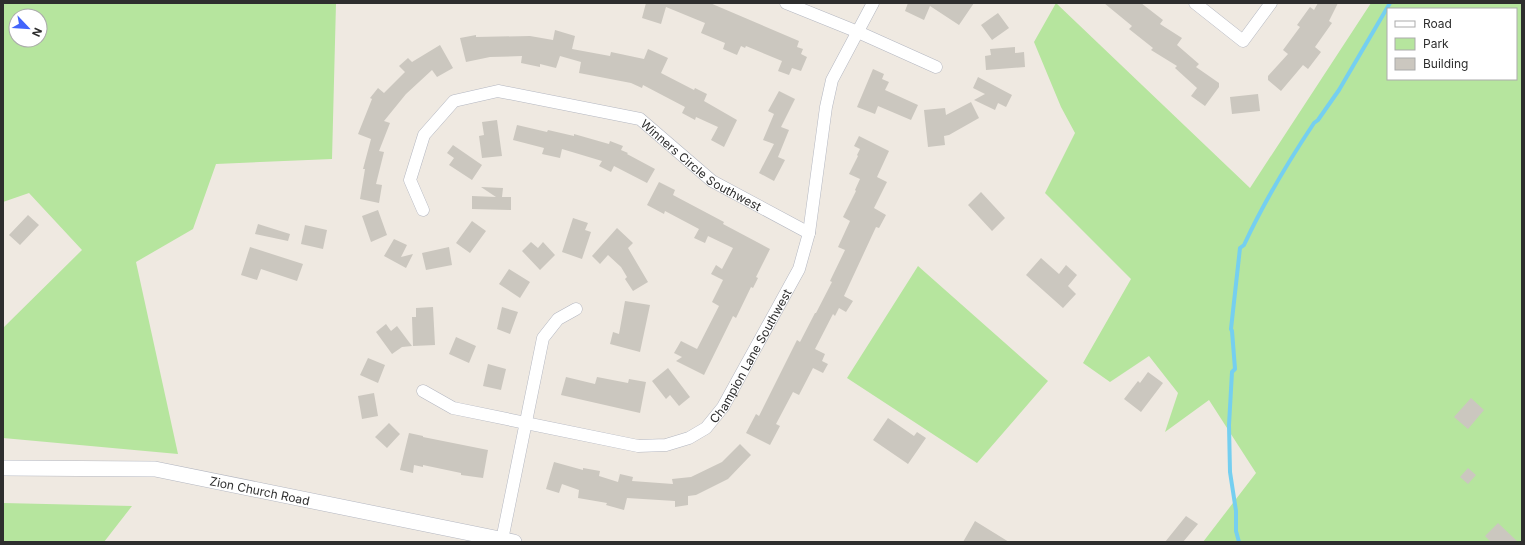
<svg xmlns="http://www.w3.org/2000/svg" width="1525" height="545" font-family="Inter,sans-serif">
<rect width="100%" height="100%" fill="#efe9e1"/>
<path fill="#b6e59e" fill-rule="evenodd" d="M3,3H336L332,159L216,164L193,229L136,262L178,454L3,438V328L82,250L29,193L3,202ZM16,16H40V40H16Z
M1056,3L1250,188L1371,3H1522V542H1203L1256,473L1209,400L1165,432L1178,393L1149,356L1110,382L1083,363L1131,279L1045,193L1075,133L1061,107L1034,42ZM1388,9H1516V79H1388Z
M918,266L1048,381L977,463L847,378Z
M3,503L132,506L104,542H3Z"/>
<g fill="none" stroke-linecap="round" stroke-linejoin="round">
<path stroke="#75cff0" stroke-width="4" d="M1239,542L1236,531V511L1230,472L1229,425L1232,372L1235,369L1232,331L1231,329L1240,248L1244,245C1264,202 1288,162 1314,123L1318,120L1339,90L1390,3"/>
</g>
<path fill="#cbc7bf" d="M646,3H710L799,41L797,47L803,49L801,54L807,57L801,71L792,68L789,75L778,71L782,61L746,46L745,48L741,46L737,55L723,49L725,43L701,33L705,23L666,7L661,24L642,18Z
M908,3H974L959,25L930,6L924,20L905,11Z
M1104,3H1141L1163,20L1160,24L1182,38L1177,45L1199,64L1196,67L1219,83V87L1205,106L1191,96L1197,88L1175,68L1177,66L1151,50L1153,48L1129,29L1132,26Z
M1318,3H1338L1329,21L1332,23L1315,47L1321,52L1308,69L1303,65L1281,91L1268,80V76L1288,54L1283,50L1300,27L1297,25L1310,7L1314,10Z
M998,13L1009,28L992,40L981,25Z
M555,30L575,36L572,49L610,56L611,52L644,59L648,49L668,58L661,73L694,90L695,88L707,94L704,101L737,120L724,147L711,140L718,127L696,117L695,120L682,113L685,107L643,85L642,88L631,83L579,73L581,62L560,56L556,68L540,64V67L521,63L522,56L490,57L466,62L460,38L476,35V37L530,36L553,40Z
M440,45L453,68L437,77L432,70L406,94L384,121L390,123L379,151L384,152L376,184L382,185L379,203L360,199L365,169H363L371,139L358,134L372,99L370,98L378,88L384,93L405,72L399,66L408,58L412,62Z
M1015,47V53L1024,52L1025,67L986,70L985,56L991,55L990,49Z
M873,69L884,74L882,79L889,82L885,90L918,105L911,120L878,106L875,114L857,107Z
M978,77L1012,95L1006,107L998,103L995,110L974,100L985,94L973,88Z
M779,91L795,99L781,127L789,130L778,157L785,160L774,181L759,173L774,144L763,140L774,114L768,111Z
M1258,94L1260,111L1232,114L1230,97Z
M971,102L979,118L949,135L944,136L945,145L928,147L924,110L945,108L946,115Z
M497,120L502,156L482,158L479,136L484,135L482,122Z
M517,125L547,132L548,130L574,136V134L609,144L610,141L623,146L621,150L628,153L627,154L655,169L647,183L614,166L611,172L599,166L602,161L562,149L560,158L542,154L544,148L513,140Z
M859,136L889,151L877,177L887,182L874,208L886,215L879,228L876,227L844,296L853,301L846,312L839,308L835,316L833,314L815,349L825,354L822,361L828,364L823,373L813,368L799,395L793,392L776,424L780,426L770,445L746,433L756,414L759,416L797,340L800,342L815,313H816L832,282L830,281L845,250L838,247L850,221L843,217L856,191L855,190L860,179L849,174L858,156L857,155L860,149L854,146Z
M453,145L482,165L472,180L449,165L454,158L447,153Z
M659,182L675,190L673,195L724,222L723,224L770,249L756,277L758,278L753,288L751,287L736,318L733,316L704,375L676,361L682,357L674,353L681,341L697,349L719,306L712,302L723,280L711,274L716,265L722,269L733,248L708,236L705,243L694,238L699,229L665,211L664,214L647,205Z
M481,187L503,188L502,197H511V210L472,209V196L496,197Z
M981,192L1005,218L992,231L968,205Z
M378,210L387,235L371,242L362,216Z
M28,215L39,225L20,245L9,235Z
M573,218L588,223L585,230L591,232L582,259L562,252Z
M472,221L486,231L470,253L456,243Z
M258,224L290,234L288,241L255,234Z
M305,225L327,230L323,249L301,244Z
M617,228L633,243L628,248L648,282L633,291L625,279L627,277L621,267L608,255L600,264L592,256Z
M394,239L407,245L401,257L413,254L406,268L384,256Z
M531,242L538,248L543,242L555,255L540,270L522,251Z
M250,247L303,264L297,281L261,269L257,280L241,275Z
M449,247L452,265L426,270L422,253Z
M1041,258L1059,274L1066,265L1077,275L1068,286L1076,294L1063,308L1026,275Z
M509,269L530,282L520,298L499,284Z
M625,301L650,305L640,352L610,344L613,332L619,334Z
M433,307L435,345L413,346L412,317H416V308Z
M502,307L518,312L510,334L497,329Z
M386,324L391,331L397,326L412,346L402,347L392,354L376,332Z
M456,337L476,346L469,363L449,354Z
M368,358L385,365L378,383L360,375Z
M488,364L506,369L501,390L483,386Z
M668,368L690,397L679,406L670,395L666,399L652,381Z
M1148,372L1163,383L1141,412L1124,399L1138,381L1140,383Z
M566,377L595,384L597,377L628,383L629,379L646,382L640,413L561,395Z
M374,393L378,416L362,419L358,396Z
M1471,398L1484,410L1468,429L1454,417Z
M888,418L914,436L917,432L926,438L908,464L873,440Z
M389,423L400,434L387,448L375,437Z
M409,433L423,436V437L488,450L483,478L461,475V473L423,465V467L414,465L413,473L400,470Z
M740,444L751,455L728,479L696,495L688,496V505L675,507V501L627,498L624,510L606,505L607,503L578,498L579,490L562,484L559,493L546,489L554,462L583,470V468L600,471L599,476L618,482L620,474L633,477L632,481L673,484L672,479L691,477L722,462Z
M1468,468L1476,475L1468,484L1460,477Z
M1186,516L1198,524L1183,542H1165Z
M975,521L1009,542H963Z
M1498,523L1518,542H1491L1485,536Z"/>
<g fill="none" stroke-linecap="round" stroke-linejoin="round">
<defs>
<g id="minor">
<path d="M786,3L858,32L936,67"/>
<path d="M1195,3L1243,41L1271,3"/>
<path id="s1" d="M423,210L410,180L424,135L454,101L498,91L640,119L712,181L809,233"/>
<path id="s2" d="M423,391L453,408L638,446L666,445L689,438L706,428L723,407L799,269L809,233L826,107L832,80L873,3"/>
<path d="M502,540L543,338L558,319L576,309"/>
</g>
<g id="tertiary">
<path id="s3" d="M3,468L155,469L514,542"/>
</g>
</defs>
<use href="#minor" stroke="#b4b7c1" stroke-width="13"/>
<use href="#tertiary" stroke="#b4b7c1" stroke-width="16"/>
<use href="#minor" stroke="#fff" stroke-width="12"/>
<use href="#tertiary" stroke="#fff" stroke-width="15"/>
</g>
<g text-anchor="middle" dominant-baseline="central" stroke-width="3.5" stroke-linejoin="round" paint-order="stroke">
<g font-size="12" fill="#2e2e2e" stroke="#fff">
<text stroke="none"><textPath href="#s1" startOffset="392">Winners Circle Southwest</textPath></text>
<text stroke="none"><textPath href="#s2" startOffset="380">Champion Lane Southwest</textPath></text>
<text stroke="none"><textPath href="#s3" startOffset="259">Zion Church Road</textPath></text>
</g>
</g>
<rect width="1525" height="545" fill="none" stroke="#2e2e2e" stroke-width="8"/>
<rect x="1387" y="8" width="130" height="72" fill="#ffffff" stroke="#ababab"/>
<rect x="1395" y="21" width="20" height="6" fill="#ffffff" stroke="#ababab"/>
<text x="1423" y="28" font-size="12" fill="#2e2e2e">Road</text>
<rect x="1395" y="38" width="20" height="12" fill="#b6e59e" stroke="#ababab"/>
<text x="1423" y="48" font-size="12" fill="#2e2e2e">Park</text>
<rect x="1395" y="58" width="20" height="12" fill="#cbc7bf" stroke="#ababab"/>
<text x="1423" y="68" font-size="12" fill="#2e2e2e">Building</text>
<g transform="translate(28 28) rotate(115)"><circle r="19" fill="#ffffff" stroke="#ababab"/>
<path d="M0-3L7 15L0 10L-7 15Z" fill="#4264fb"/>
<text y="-6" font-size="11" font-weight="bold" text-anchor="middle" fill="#2e2e2e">N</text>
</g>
</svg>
